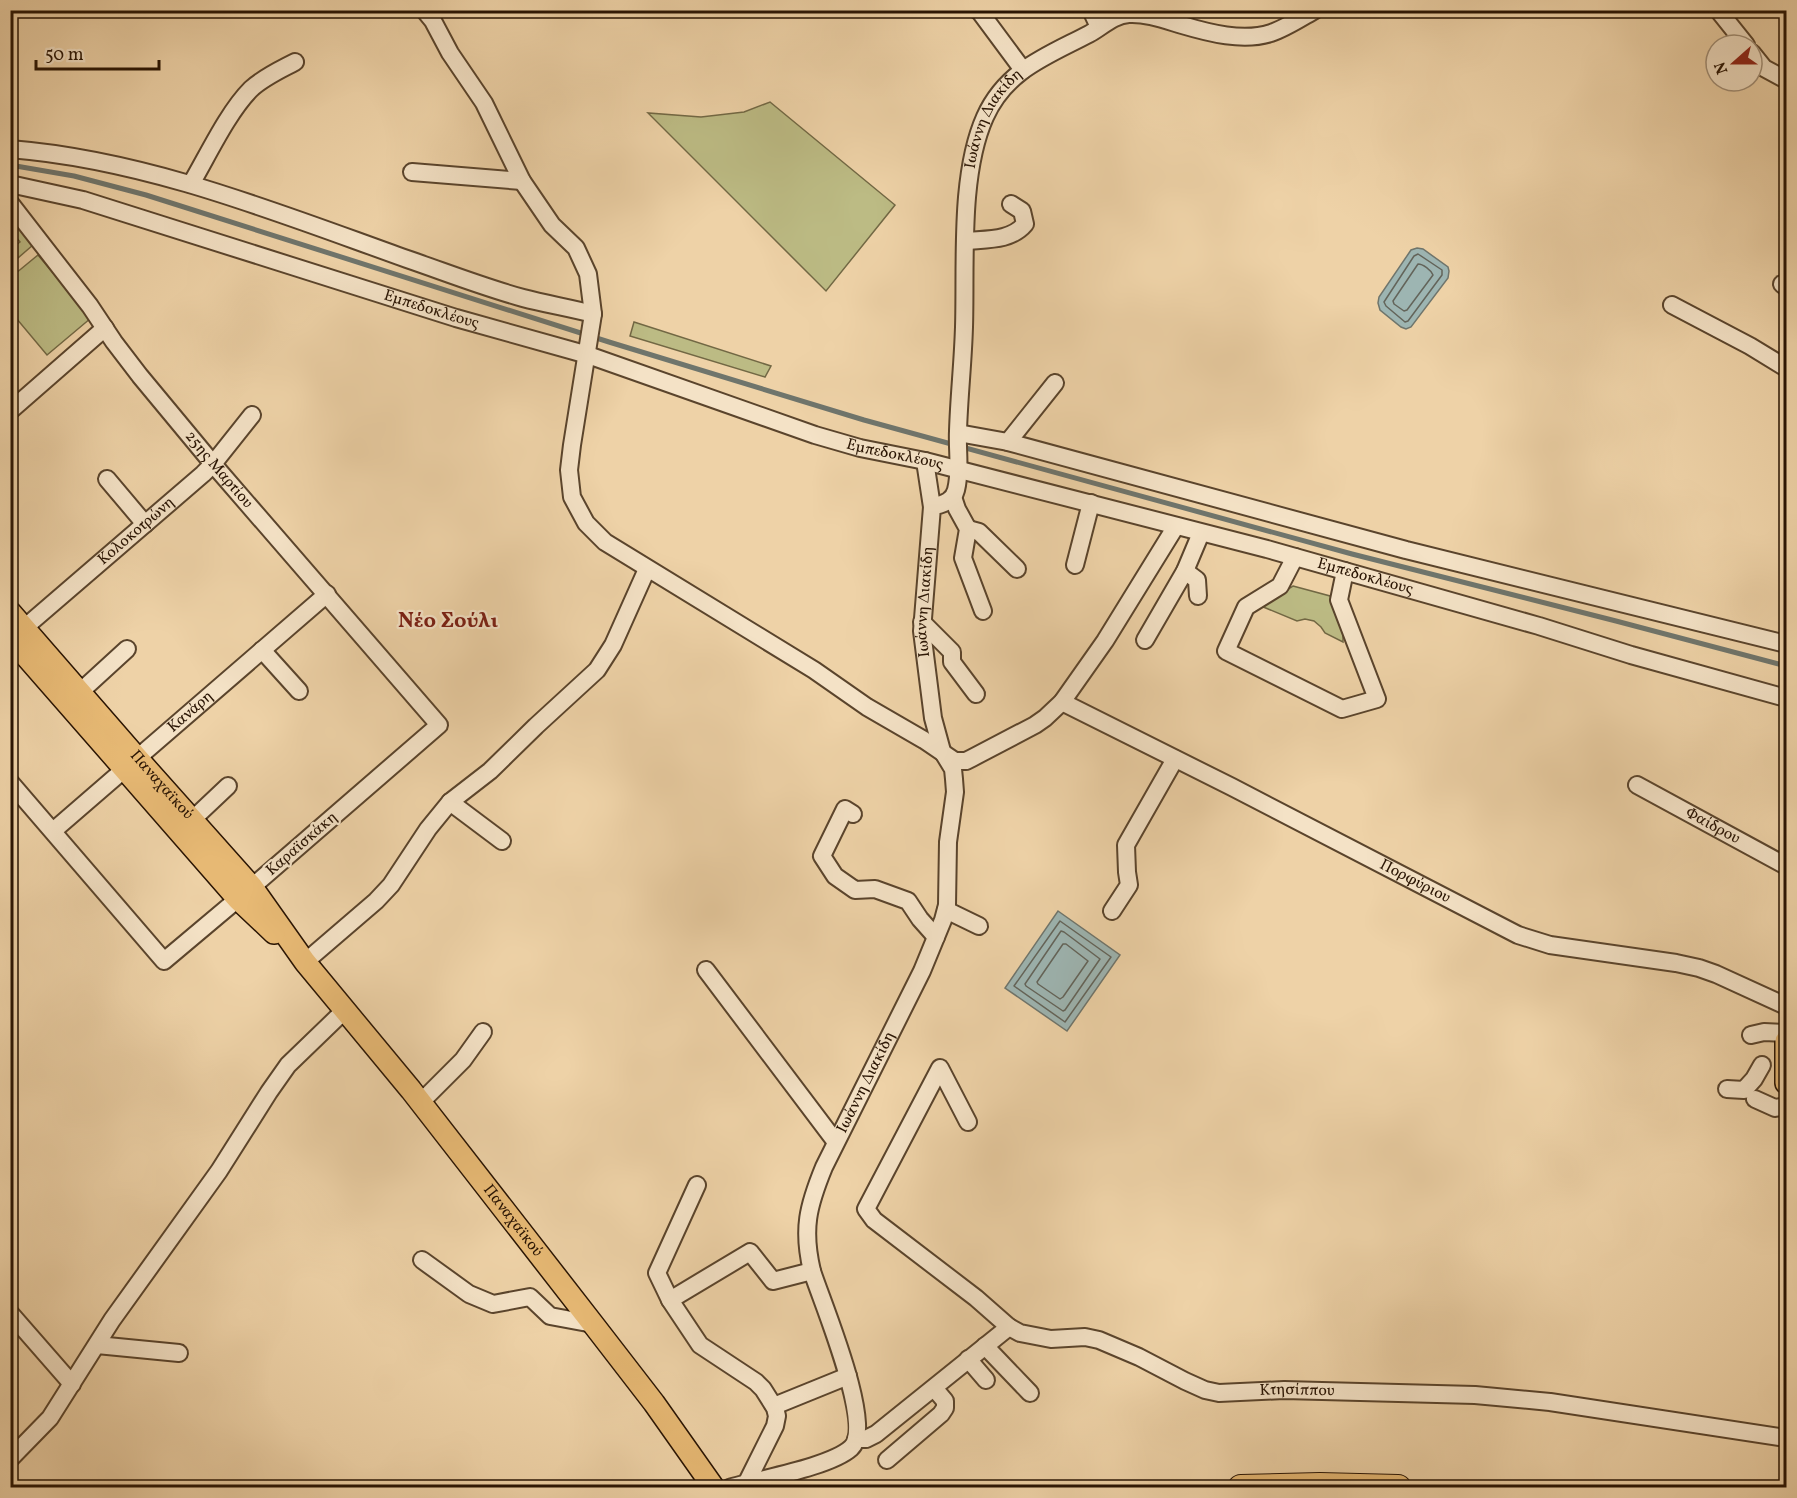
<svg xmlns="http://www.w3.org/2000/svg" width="1797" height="1498" font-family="Vollkorn,serif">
<rect width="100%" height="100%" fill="#eed2a7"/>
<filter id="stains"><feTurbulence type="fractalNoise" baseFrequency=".00333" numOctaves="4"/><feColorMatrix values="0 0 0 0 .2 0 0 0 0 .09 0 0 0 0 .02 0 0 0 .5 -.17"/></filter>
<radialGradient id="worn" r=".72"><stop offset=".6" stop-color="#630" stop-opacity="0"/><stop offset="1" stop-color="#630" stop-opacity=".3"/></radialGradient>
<path fill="#bcbb84" stroke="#726844" stroke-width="1.5" d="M770,102L895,205L826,291L648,113L701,117L744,112Z
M11,218L33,245L11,264L10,250L20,242L11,231Z
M38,255L91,318L47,355L11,312L10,278Z
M634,322L771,366L765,377L630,336Z
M1293,586L1330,596L1343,626V642L1325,633L1321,627L1314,621L1305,619L1297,621L1261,606Z"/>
<path fill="#9db5b2" stroke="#6f756c" stroke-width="1.5" d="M1417,248L1423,249L1448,267L1449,271L1448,278L1411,327L1406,329L1401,327L1380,310L1378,303L1379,297L1411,250Z
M1058,911L1120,955L1067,1031L1005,988Z"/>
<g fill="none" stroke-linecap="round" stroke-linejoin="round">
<path stroke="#63645a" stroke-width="1.5" d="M1418,254L1442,270V275L1408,321L1405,322L1386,306L1384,302L1414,256Z
M1418,264C1423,264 1431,270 1433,275L1407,310L1404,311L1394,304L1393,301Z
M1060,921L1111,957L1065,1022L1014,986Z
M1061,931L1064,932L1100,959L1065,1010L1063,1011L1026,986L1025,984Z
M1063,944H1066L1088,961L1063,997L1060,999L1038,984L1037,982Z"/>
<path stroke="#6f756c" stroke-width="5" d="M10,165L74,176L146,195L609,342L864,420L1352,554L1616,621L1786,666"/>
<defs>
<g id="minor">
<path d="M424,10L433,21L450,53L484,103L522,181L552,225L576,248L588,274L593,314L572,445L569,470L572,497L586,523L605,542L814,670L867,707L924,740L955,761H966L972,758L1035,725L1045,718L1062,702L1105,641L1176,526"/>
<path d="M977,10L980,12L1023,70"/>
<path d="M1091,10L1099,27"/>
<path d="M1718,10L1746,45"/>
<path d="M1752,53L1764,68L1786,80"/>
<path d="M10,149C148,160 278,213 407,259C445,272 483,287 523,298C546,304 570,308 593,314"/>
<path d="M412,172L522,181"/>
<path id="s1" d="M10,184L83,200L456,318L588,355L815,435L860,448L925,461L1267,549L1539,626L1631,655L1786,698"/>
<path d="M191,184C208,155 228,112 251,89C264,77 280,70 295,62"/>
<path id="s2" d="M10,203L90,306L114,342L140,376L213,464L439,725L252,887L164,961L10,782"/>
<path d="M966,241C987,239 1011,241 1025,224L1022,211L1011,204"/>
<path d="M1782,284L1786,287"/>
<path d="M1672,305L1750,346L1786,368"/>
<path d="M10,411L105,328"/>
<path d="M958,433L1008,442L1406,550L1786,644"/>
<path d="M1008,442L1055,383"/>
<path d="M925,461L932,507"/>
<path d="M107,479L145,524"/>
<path d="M953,497L957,509L968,529L963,558L983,611"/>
<path d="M968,529L979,532L1017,569"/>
<path d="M1295,557L1280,586L1246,607L1226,651L1342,709L1377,699L1339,600L1345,571"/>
<path d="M1075,565L1091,503"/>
<path d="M1185,571L1197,580L1198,596"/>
<path d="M922,622L952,652V662L976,694"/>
<path id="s3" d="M16,635L203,474L213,464L252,415"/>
<path d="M1145,640L1185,571L1201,533"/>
<path d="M262,650L299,691"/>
<path d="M80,692L127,649"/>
<path id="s4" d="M1062,702L1232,787L1518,935L1550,945L1676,963L1699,968L1716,974L1786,1006"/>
<path id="s5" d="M1637,785L1786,866"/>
<path d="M450,802L502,841"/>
<path d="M853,814L845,809L822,856L835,876L855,890L875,889L908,901L920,919L936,937"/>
<path d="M192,820L228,786"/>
<path id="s6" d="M53,831L327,594"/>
<path d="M946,910L979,926"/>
<path d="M1112,911L1129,885L1127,872L1126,845L1175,759"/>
<path d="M305,962L376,901L391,885L428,829L450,802L490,771L536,726L597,670L613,645L647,569"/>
<path d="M706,970L835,1141"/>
<path d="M1751,1035L1764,1032L1786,1033"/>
<path d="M1727,1089L1744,1090L1754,1079L1762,1065"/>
<path d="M1755,1099L1775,1108L1786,1106"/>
<path d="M421,1102L463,1060L483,1032"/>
<path d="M968,1122L940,1068L866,1209L874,1220L976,1298L1009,1327"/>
<path d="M697,1185L657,1273L670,1300L700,1345L756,1382L763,1389L775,1408L777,1416L775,1426L747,1482"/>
<path d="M422,1260L469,1294L493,1304L530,1297L550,1316L593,1324"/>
<path d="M670,1300L750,1252L773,1281L812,1271"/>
<path d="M10,1313L72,1384"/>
<path d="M97,1345L179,1353"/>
<path d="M985,1346L1030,1393"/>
<path d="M968,1359L986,1380"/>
<path d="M774,1406L848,1376"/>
<path id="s7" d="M856,1439H866L876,1434L1009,1327L1020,1333L1051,1339L1085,1337L1099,1340L1139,1357L1185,1381L1205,1390L1219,1393L1284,1390L1475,1395L1550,1402L1786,1438"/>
<path d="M10,1459L50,1418L112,1320L219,1171L269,1092L288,1065L346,1009"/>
<path d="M887,1460L941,1414L945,1408V1401L934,1388"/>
<path id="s8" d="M729,1488C759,1479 830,1467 851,1448C875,1426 821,1300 812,1271C802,1229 808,1206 824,1167L922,971L943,920L947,905L948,842L955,792L954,779L953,769L942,751L933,718L922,631L932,507C942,504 953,502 956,490C961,471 957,451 958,431C959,397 963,362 964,327C966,264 959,175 985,117C1006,70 1047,56 1089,34C1102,27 1113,15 1129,14C1146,13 1165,20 1182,25C1209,33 1243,42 1271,33C1286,28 1301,18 1315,10"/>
</g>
<g id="major">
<path id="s9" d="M10,612L137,758L252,887L305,962L411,1090L593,1324L654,1403L714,1488"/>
<path d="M10,638L238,899L274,933"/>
<path d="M1786,1041V1083"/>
</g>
<path id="highway" d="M1241,1488L1320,1486L1398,1488"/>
</defs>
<use href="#minor" stroke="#5a442c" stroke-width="20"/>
<use href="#major" stroke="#291403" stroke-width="24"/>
<use href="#highway" stroke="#291403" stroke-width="28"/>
<use href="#minor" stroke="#f4e2c6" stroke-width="16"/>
<use href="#major" stroke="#e7b974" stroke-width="21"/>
<use href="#highway" stroke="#e7b974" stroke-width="26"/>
</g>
<g text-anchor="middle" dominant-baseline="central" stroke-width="4.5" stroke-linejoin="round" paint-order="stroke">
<g font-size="16" fill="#291403" stroke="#f4e2c6">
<text stroke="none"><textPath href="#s8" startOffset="1524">Ιωάννη Διακίδη</textPath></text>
<text stroke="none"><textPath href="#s1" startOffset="440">Εμπεδοκλέους</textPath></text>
<text stroke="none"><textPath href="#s1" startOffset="926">Εμπεδοκλέους</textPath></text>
<text stroke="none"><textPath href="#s2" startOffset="339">25ης Μαρτίου</textPath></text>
<text stroke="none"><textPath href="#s3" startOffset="159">Κολοκοτρώνη</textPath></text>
<text stroke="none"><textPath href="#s1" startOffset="1412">Εμπεδοκλέους</textPath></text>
<text stroke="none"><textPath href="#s8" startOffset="1020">Ιωάννη Διακίδη</textPath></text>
<text stroke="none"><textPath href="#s6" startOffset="182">Κανάρη</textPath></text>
<text stroke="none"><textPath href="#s9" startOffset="230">Παναχαϊκού</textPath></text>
<text stroke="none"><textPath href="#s5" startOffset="86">Φαίδρου</textPath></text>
<text transform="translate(302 844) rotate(-41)">Καραϊσκάκη</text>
<text stroke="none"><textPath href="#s4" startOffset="396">Πορφύριου</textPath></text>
<text stroke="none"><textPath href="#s8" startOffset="516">Ιωάννη Διακίδη</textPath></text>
<text stroke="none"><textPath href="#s9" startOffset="790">Παναχαϊκού</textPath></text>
<text stroke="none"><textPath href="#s7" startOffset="494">Κτησίππου</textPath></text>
</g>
<g font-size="22" font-weight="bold" fill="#7a1f14" stroke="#f4e2c6">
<text x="448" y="621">Νέο Σούλι</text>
</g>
</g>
<rect width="1797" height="1498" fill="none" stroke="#eed2a7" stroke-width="36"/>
<rect x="12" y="12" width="1773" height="1474" fill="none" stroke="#291403" stroke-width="3"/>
<rect x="18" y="18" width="1761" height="1462" fill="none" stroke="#291403" stroke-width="1.5"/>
<g transform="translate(1734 63) rotate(249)"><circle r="28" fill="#f4e2c6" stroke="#a39078" stroke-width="1.5"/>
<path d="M0-4.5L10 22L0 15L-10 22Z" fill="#8f2418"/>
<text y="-9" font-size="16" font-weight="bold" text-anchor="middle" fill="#291403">N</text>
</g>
<path d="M36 60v9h123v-9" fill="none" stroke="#291403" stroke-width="3"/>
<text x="45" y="60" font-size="18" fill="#291403" stroke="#f4e2c6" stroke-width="4.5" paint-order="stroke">50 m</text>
<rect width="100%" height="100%" filter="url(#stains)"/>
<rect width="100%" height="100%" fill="url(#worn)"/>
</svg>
